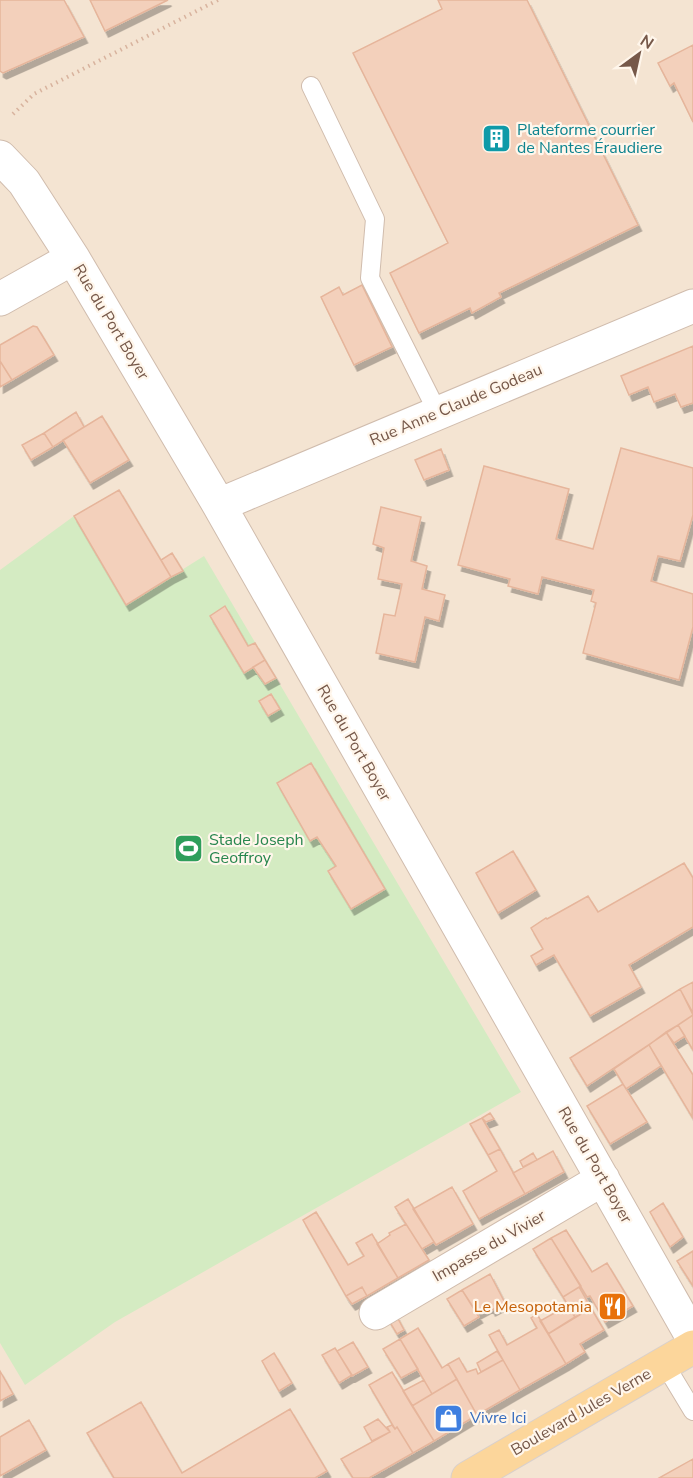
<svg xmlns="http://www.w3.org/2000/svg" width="693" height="1478" font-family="'Nunito Sans',sans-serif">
<defs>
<filter id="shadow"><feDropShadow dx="3.5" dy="6" stdDeviation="0" flood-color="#0004"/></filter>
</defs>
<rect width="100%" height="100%" fill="#fdf2e4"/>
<path fill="#f4e4d2" d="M0,0H693V1478H0Z"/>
<path fill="#d4ebc2" d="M74,516L126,605L204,556L521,1092L115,1322L25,1385L0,1343V570Z"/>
<path fill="#f3d0bb" stroke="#e6b59b" stroke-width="1.5" filter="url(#shadow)" d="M0,0H64L84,37L3,73L0,71Z
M90,0H168L105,31Z
M438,0H527L638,225L499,293L501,297L472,313L470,308L419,333L390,273L448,243L353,53L442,9Z
M693,45V122L674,83L670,86L658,63Z
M362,285L392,347L354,365L321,297L339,287L343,295Z
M33,326L37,327L54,355L12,380L0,361V345Z
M693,346V403L681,407L675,394L654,402L648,387L629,395L621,376Z
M0,361L12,380L0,387Z
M76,412L84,427L53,447L44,433Z
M102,416L129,460L90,483L63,440Z
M44,433L53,447L31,460L22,445Z
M621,448L693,468V515L680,561L658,556L651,581L693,594V627L679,680L583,653L596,603L591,601L594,590L542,577L538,594L508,586L510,579L458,565L484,466L569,489L556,539L593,549Z
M441,449L449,470L424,480L415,460Z
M119,490L171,577L126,605L74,516Z
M381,507L421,517L411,561L427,566L422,589L445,595L439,621L425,617L415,662L376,653L384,614L395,616L402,584L378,579L384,548L373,544Z
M172,553L183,571L171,577L161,560Z
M225,606L248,646L255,643L265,660L244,673L210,616Z
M265,660L276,678L265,684L253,667Z
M271,694L280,709L268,716L259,701Z
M311,763L385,889L351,909L328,871L336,866L317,837L310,841L277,783Z
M513,851L536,890L498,913L476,873Z
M684,863L693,878V927L629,965L641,987L590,1016L554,955L536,965L531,956L543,949L531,928L546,918L547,919L588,896L598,912Z
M693,982V1013L680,989Z
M680,989L693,1015L587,1086L570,1058Z
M693,1015V1050L678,1025Z
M678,1025L685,1036L674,1043L666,1032Z
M666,1032L693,1075L692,1117L649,1045Z
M649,1045L661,1066L626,1089L614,1069Z
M623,1084L647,1122L610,1144L587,1106Z
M490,1113L494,1119L486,1122L482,1118Z
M482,1118L500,1149L488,1155L470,1124Z
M500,1149L525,1194L479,1219L463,1191L497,1171L488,1155Z
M553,1151L564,1172L525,1194L513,1173Z
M533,1153L537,1160L523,1167L520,1161Z
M452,1187L473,1224L436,1245L413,1209Z
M408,1199L434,1242L422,1249L395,1207Z
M663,1203L683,1237L670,1247L650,1212Z
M316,1212L348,1265L364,1256L356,1243L372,1234L398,1278L367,1296L362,1287L346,1296L303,1220Z
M406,1224L429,1260L398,1278L377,1244L390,1235L389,1233Z
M566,1230L592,1272L607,1263L633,1306L605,1322L590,1296L587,1297L551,1238Z
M551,1238L581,1286L563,1297L533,1249Z
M693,1251V1286L677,1261Z
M490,1274L505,1303L492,1310L490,1306L477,1313L462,1290Z
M362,1287L367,1296L352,1304L346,1296Z
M579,1287L591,1308L575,1317L563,1297Z
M462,1290L479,1317L464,1326L447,1299Z
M567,1306L575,1317L548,1334L540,1321Z
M591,1308L604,1330L580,1344L585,1352L566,1364L548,1334Z
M537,1314L566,1364L520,1390L489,1335L499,1330L507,1345L537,1328L531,1318Z
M396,1315L404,1330L397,1334L388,1319Z
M418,1328L442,1368L448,1364L457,1379L432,1394L400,1339Z
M400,1339L418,1369L401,1378L383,1349Z
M353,1342L368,1367L352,1376L337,1351Z
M335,1348L352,1375L339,1383L322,1355Z
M497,1351L503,1360L481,1372L477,1363Z
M274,1353L292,1383L279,1391L262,1361Z
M459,1358L467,1372L476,1369L478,1374L503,1360L520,1390L477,1415L448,1364Z
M0,1371L13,1394L0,1401Z
M392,1372L434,1441L413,1453L397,1427L395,1429L369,1385Z
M457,1379L477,1415L434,1441L412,1406Z
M424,1380L432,1394L412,1406L403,1391Z
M141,1402L182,1473L290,1409L327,1471L315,1478H114L87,1433Z
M378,1419L390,1432L372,1441L364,1427Z
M29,1420L46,1450L0,1476V1437Z
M392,1425L395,1429L397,1427L413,1453L369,1478H353L341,1459L390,1432L387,1427Z
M693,1459V1478H659Z"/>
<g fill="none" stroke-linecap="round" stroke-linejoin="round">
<defs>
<path id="service" d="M311,86L375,219L370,278L438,413
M664,1363L693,1411"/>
<path id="minor" d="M0,157L24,182L73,258L219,505L693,1338
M0,299L73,258
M219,505L693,306
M376,1313L603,1179"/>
<path id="primary" d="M468,1478L693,1347"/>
</defs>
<use href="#service" stroke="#d0bcad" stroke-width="20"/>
<use href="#minor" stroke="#d0bcad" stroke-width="35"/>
<use href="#primary" stroke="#d9d0cc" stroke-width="35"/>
<path stroke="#d8b39e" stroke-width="4" stroke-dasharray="1.5 4.5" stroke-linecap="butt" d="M13,114L34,94L218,0"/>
<use href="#service" stroke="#fff" stroke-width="18"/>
<use href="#minor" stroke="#fff" stroke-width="33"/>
<use href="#primary" stroke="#fcd69b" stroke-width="33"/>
</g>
<defs>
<symbol id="building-square" viewBox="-11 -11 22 22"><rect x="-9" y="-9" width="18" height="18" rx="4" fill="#0f9aa8" stroke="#fff6eb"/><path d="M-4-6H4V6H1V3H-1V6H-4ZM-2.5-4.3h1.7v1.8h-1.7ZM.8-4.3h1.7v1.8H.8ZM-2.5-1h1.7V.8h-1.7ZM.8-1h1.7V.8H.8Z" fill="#fff"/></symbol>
<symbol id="stadium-square" viewBox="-11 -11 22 22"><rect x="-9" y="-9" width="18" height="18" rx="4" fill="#2e9e5b" stroke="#fff6eb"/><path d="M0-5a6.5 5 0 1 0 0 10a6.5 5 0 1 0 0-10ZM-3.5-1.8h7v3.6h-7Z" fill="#fff"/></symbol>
<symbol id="restaurant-square" viewBox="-11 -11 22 22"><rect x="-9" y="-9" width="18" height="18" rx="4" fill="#e8710a" stroke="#fff6eb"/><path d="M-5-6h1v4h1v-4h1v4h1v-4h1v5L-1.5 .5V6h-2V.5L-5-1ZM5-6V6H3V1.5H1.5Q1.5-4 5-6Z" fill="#fff"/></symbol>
<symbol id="shop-square" viewBox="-11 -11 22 22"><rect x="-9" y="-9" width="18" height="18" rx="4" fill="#3f7fe0" stroke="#fff6eb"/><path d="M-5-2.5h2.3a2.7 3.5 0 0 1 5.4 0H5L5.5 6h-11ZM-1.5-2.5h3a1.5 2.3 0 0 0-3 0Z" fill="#fff"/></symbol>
</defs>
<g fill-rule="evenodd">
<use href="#building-square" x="480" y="122" width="33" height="33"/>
<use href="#stadium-square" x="172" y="832" width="33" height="33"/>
<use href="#restaurant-square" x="596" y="1290" width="33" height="33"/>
<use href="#shop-square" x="432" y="1402" width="33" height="33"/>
</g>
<g text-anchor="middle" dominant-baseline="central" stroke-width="4.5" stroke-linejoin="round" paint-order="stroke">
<g font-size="16" fill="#0d838f" stroke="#fff6eb" text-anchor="start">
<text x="517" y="130">Plateforme courrier<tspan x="517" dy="18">de Nantes Éraudiere</tspan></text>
</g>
<g font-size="16" fill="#765849" stroke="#fff6eb">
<text transform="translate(111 322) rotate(59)">Rue du Port Boyer</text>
<text transform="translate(456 405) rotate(-23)">Rue Anne Claude Godeau</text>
<text transform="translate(354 743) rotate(60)">Rue du Port Boyer</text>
<text transform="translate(595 1165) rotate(60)">Rue du Port Boyer</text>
<text transform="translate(489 1246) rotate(-30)">Impasse du Vivier</text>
<text transform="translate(581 1412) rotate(-30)">Boulevard Jules Verne</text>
</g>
<g font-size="16" fill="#27864d" stroke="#fff6eb" text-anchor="start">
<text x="209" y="840">Stade Joseph<tspan x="209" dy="18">Geoffroy</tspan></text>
</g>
<g font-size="16" fill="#c56008" stroke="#fff6eb" text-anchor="end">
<text x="592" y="1307">Le Mesopotamia</text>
</g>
<g font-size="16" fill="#366cbe" stroke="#fff6eb" text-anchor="start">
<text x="470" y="1418">Vivre Ici</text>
</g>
</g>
<g transform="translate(639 54) rotate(33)" stroke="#fff6eb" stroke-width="4.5" paint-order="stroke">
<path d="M0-4.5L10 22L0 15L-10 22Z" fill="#765849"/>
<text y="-9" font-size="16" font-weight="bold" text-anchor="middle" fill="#765849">N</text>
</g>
</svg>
